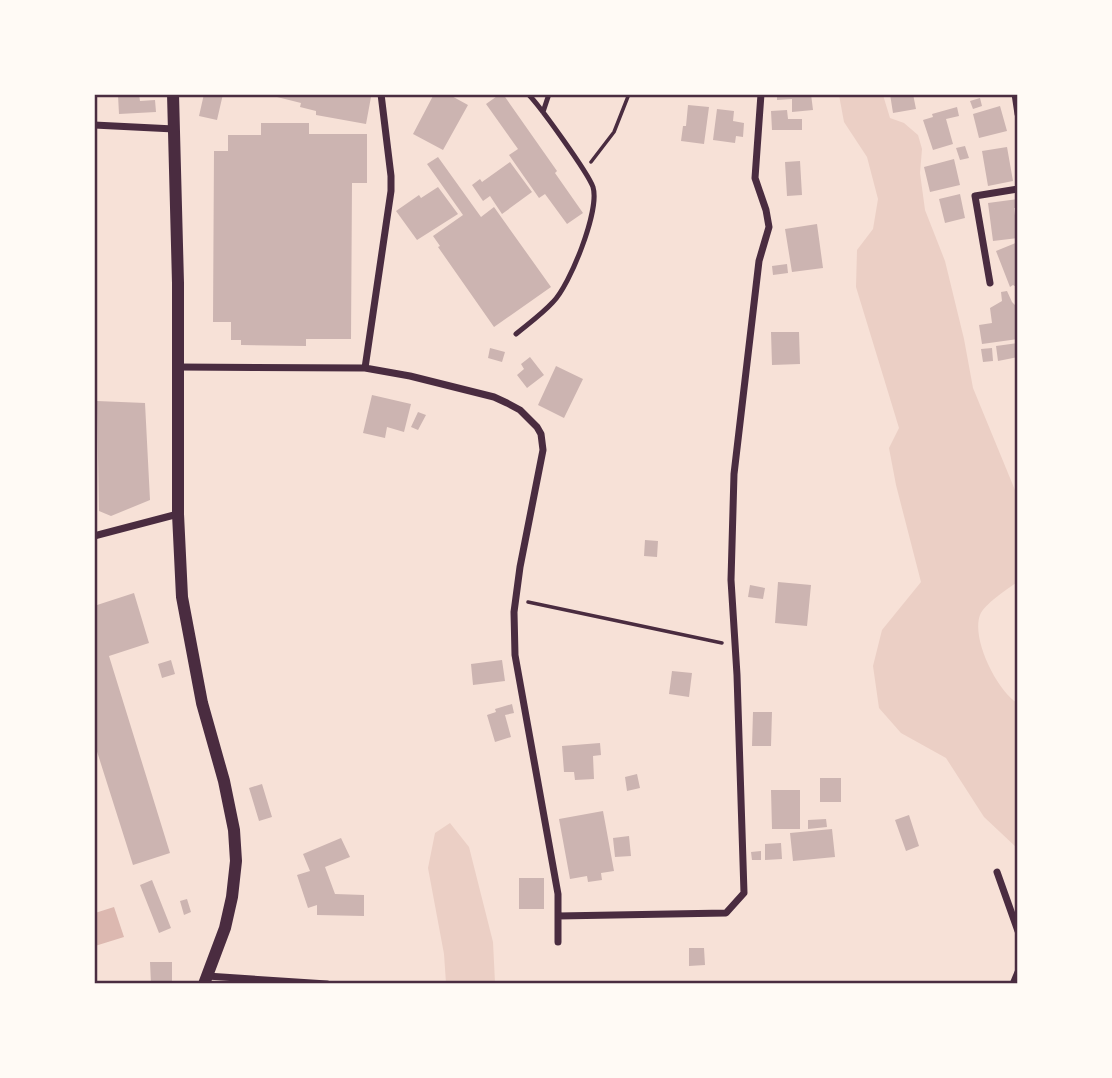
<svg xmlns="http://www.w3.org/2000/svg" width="1112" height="1078" font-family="Karla,sans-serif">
<rect width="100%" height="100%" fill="#f7e1d7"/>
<path fill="#ebcfc5" d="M839,95H883L890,118L904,123L918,135L922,149L920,173L925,210L945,261L964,339L973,388L1017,495V582C1008,589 984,604 980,615C971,639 997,690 1017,703V848L984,817L946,758L901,733L879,708L873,666L882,630L921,582L896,485L889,448L899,428L856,287L857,250L873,229L878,199L867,157L844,122Z
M450,823L469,847L493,942L495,983H446L444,954L428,868L435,833Z"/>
<path fill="#dcb8b0" d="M114,907L124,937L95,946V913Z"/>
<path fill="#ccb4b1" d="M139,94L140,101L155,100L156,112L119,114L118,95Z
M204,94H223L217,120L199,116Z
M265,94H355L371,97L366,124L316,115V111L300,107L301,103Z
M434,94H448L468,105L443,150L413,134Z
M500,94H503L557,171L555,173L583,213L567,224L545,194L539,198L509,155L518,149L486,104Z
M777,94H811L813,110L792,112V99L777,100Z
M890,94H913L916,109L893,113Z
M980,98L982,106L973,109L970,101Z
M688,105L709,107L704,144L681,141L683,126H686Z
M1000,106L1007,131L979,138L973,114Z
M957,107L959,116L946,119L953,144L933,150L923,120L933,117L932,114Z
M717,109L734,111L733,121L744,123L743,137L736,136L735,143L713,140Z
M787,110L788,119H802V130H772L771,111Z
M261,123H309V134H367V183H352L351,339H306V346L241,345V340H231V322H213L214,151H228V135H261Z
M965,146L969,158L960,160L956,148Z
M1007,147L1013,181L988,186L982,151Z
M438,157L481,217L494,207L551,287L494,327L438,247L440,246L433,236L463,215L427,164Z
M954,159L960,185L930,192L924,167Z
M800,161L802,195L787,196L785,162Z
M510,162L532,192L502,214L490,196L483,201L472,185L480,179L482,182Z
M438,187L458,214L417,240L396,211L419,195L421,198Z
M960,194L965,218L945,223L939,199Z
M1018,199V208H1014L1018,238L993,241L988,203Z
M817,224L823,268L792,272L785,229Z
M1018,242V288L1013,285L1010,287L996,251Z
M787,264L788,273L773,275L772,266Z
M1007,291L1012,302L1018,308V339L982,344L979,325L992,323L990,308L1002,301L1001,292Z
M771,332H799L800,364L772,365Z
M1018,343V357L998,361L996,346Z
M490,348L505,352L502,362L488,358Z
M992,348L993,361L983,362L981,349Z
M530,357L544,375L527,388L517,375L524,369L521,364Z
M556,366L583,379L564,418L538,405Z
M372,395L411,404L404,432L387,427L385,438L363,433Z
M97,401L145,403L150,500L111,516L99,511Z
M418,412L426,415L418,430L411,427Z
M645,540L658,541L657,557L644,556Z
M778,582L811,585L807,626L775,623Z
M750,585L765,588L763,599L748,597Z
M134,593L149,643L109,656L170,853L133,865L94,742V606Z
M171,660L175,674L162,678L158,664Z
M502,660L505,681L473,685L471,664Z
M672,671L692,673L689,697L669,694Z
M512,704L514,713L505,715L511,737L495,742L487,715L496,712L495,709Z
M753,712H772L771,746H752Z
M600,743L601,755L593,756L594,779L575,780L574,772H564L562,746Z
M637,774L640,788L627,791L625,777Z
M820,778H841V802H820Z
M262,784L272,817L259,821L249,788Z
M771,790H800V829H772Z
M603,811L614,871L601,873L602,880L588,882L587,876L570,879L559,819Z
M909,815L919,846L906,851L895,820Z
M826,819L827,827L808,829V820Z
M832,829L835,857L793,861L790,833Z
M629,836L631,856L615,857L613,838Z
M341,838L350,857L325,867L335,894L364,895V916L317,915V905L308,908L297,875L310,871L303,854Z
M781,843L782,859L765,860V844Z
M761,851V860H752L751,852Z
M519,878H544V909H519Z
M152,880L171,928L159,933L140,885Z
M187,899L191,912L184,915L180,901Z
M689,948H704L705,965L689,966Z
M150,962H172V984H151Z"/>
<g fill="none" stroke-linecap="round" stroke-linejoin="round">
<path stroke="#4a2c40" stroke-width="3.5" d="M591,162L614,132L629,94
M528,602L722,643"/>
<path stroke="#4a2c40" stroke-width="5" d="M543,112L549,94
M516,334C528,324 542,314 553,302C570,285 600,210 593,187C588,173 540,106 528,94"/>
<path stroke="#4a2c40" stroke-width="7" d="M1015,94L1018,114
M94,125L174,129
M990,283L975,196L1018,189
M177,367L365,368L410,376L494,397L507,403L520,410L537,427L541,434L543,450L520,567L514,612L515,655L558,894V942
M365,368L391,191V176L381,94
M94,536L178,514
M997,872L1018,931
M558,916L726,913L744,893L737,675L731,580L734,474L759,261L769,227L766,210L755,178L761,94
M207,976L327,984
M1013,984L1018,972"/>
<path stroke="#4a2c40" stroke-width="12" d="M173,94L178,283V514L182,597L202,703L224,781L234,830L236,861L232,897L225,928L204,984"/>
</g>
<rect width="1112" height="1078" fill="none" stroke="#fffaf5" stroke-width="192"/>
<rect x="96" y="96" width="920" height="886" fill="none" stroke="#4a2c40" stroke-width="2.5"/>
</svg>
